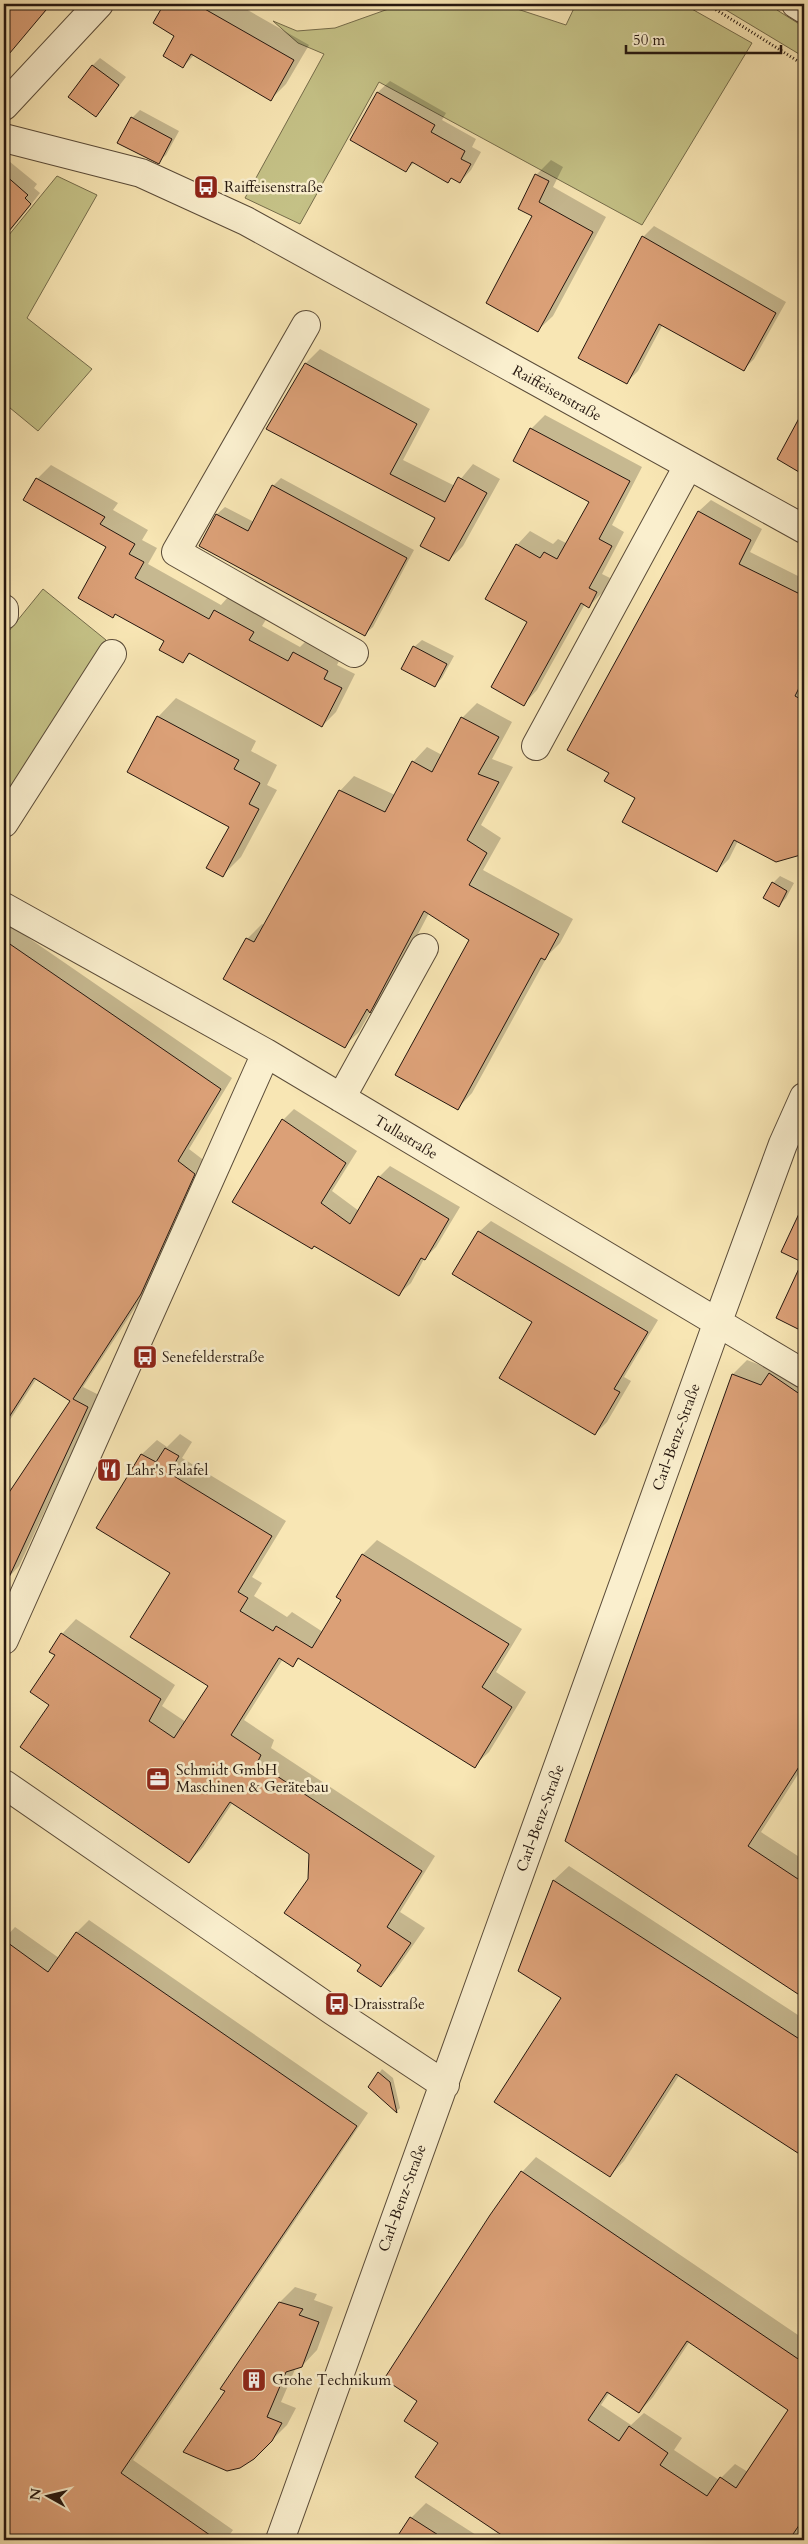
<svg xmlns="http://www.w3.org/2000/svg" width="808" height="2544" font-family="Cardo,serif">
<rect width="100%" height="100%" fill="#f8e6b4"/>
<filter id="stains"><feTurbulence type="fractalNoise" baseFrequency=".004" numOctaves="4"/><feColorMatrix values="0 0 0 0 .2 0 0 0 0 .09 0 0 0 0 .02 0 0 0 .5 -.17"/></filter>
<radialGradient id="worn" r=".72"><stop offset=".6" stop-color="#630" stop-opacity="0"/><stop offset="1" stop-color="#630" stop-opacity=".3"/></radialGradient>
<path fill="#c5c287" stroke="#756c4b" d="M396,4H502L566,25L576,4H683L752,43L642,225L379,82L300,224L245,198L324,54L298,43L273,21L297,31L335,28L394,7Z
M716,4H773L777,10L804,27V57Z
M57,176L97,195L27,318L92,369L38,431L4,403V241Z
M43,589L106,640L4,810V637Z"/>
<path fill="#0003" fill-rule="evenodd" d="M4,4H52L6,56L4,55Z
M166,4H237L309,45L286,84L271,99L194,55L183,67L175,35L155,23Z
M100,58L126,77L96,115L92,66Z
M390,81L446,113L442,120L476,139L472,147L481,152L471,170L460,182L452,177L448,181L415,162L406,170L351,139L378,92Z
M140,110L179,131L166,155L158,162L132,118Z
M4,157L37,184L34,188L40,193L4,239Z
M551,160L563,167L553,187L606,217L553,316L538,330L534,216L536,175Z
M654,226L786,302L754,359L743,370L663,324L638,371L627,382L643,237Z
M320,349L430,409L403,460L455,486L473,464L500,479L463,546L449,560L437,518L268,429L306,363Z
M545,415L642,467L612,525L624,532L602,574L610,578L603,592L589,606L585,604L537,690L524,704L528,621L517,545L530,531L553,544L558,539L568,544L591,501L531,429Z
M804,416V473L779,459L799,421Z
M51,465L118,503L113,510L148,530L142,540L157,548L148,564L221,605L229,596L267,618L262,626L300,647L308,639L341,657L337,665L355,674L336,712L322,726L191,653L183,661L166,640L108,547L37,479Z
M281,478L414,550L373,627L365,634L201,545L217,514L225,507L254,522L273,486Z
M711,500L762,529L750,552L804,579V852L776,861L738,841L729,859L717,871L611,772L569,750L699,511Z
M422,640L454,656L442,678L435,685L414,647Z
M176,698L256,741L251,751L277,765L267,785L277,790L241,857L223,875L230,826L158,717Z
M477,703L512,722L492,759L513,767L481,825L501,838L483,870L573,919L560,943L548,955L472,1093L458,1108L470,939L429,913L385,997L372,1009L359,1032L344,1046L247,939L262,924L265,926L340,791L354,776L395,795L413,762L427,747L442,755L462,718Z
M780,876L794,883L786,898L779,906L773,883Z
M4,921L232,1078L189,1149L206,1162L152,1282L83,1387L99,1395L19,1566L8,1578L4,1575V1502L71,1400L37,1378L4,1429Z
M294,1109L357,1151L332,1191L359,1211L379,1177L390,1166L460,1207L436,1247L424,1259L411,1283L399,1294L315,1245L283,1120Z
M804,1206V1330L777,1318L803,1261L783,1251Z
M491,1221L658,1320L624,1377L631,1381L607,1422L595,1434L533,1322L479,1232Z
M747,1360L773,1370L804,1374V1765L761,1832L804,1860V1996L566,1840L733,1374Z
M180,1434L192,1442L182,1458L286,1521L252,1577L262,1583L254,1596L287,1617L292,1612L323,1632L343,1600L337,1596L363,1554L377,1540L522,1629L496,1672L526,1692L489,1752L474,1766L300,1658L293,1665L283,1659L244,1720L274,1740L271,1748L435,1856L400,1912L425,1928L395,1971L381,1986L363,1965L309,1879L310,1854L233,1802L203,1847L189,1862L50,1705L56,1655L62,1634L76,1619L175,1685L162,1706L186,1722L210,1686L172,1573L98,1527L142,1454L157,1440L167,1447Z
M569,1866L804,2019V2156L680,2074L624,2161L610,2176L562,1998L520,1970L554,1880Z
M89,1920L368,2113L133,2460L233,2530L226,2540H4V1939L15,1927L59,1958L77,1932Z
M382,2069L393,2078L400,2108L397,2111L370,2087Z
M536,2157L804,2339V2540H512L416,2477L439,2442L419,2401L522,2172ZM690,2341L790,2410L748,2472L735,2464L719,2480L674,2450L682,2438L644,2413L631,2425L601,2405L610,2392L639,2412L653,2397Z
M295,2287L317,2294L314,2300L333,2307L317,2350L302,2366L296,2367L281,2402L296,2408L287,2425L254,2458L226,2390L280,2302Z
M426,2503L484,2540H396L411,2518Z"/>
<path fill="#dba077" stroke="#25170f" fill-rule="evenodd" d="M4,4H51L4,60Z
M164,4H196L294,60L271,101L191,54L183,68L163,56L174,36L153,23Z
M92,65L119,85L96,117L68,97Z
M377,92L435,125L431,132L465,151L461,159L471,164L460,183L451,178L448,183L412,162L406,172L350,140Z
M131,117L172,139L159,164L117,143Z
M4,174L28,195L25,198L31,204L4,237Z
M535,174L549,181L539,202L593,232L538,332L486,303L532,216L518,209Z
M642,236L776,313L744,371L659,324L627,384L578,358Z
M305,363L417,424L390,474L445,502L458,477L487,493L449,561L420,546L435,518L266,429Z
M804,409V475L777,459Z
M530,428L630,481L599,539L612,546L589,588L597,592L589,608L581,603L524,706L491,687L527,622L485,599L516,544L540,558L544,552L557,559L589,502L513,461Z
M36,478L105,517L100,524L135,544L129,554L144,562L135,578L209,619L214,610L254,632L249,640L288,661L293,652L328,671L324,679L342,688L322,727L189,653L183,663L159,650L164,641L115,614L113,618L78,598L106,547L23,500Z
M272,485L407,558L365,636L199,546L216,514L248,531Z
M698,511L751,540L739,564L804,596V678L795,696L804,701V854L776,862L734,840L717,872L622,822L635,798L604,781L609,773L567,750Z
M413,646L447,664L435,687L401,669Z
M157,716L239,760L234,769L260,783L249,804L259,809L223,877L206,868L229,827L127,772Z
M461,717L499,737L478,774L499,782L467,840L487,853L469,885L559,934L545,960L541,958L458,1110L395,1075L469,940L424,911L370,1013L367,1009L345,1048L223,979L246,938L254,942L339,790L385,812L412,761L432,772Z
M772,882L787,891L779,907L763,898Z
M4,940L221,1089L178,1161L195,1174L141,1294L73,1399L88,1407L4,1588V1500L70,1401L34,1378L4,1425Z
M282,1119L346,1163L321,1203L350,1224L378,1176L449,1219L425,1260L421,1258L399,1296L314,1246L312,1249L232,1202Z
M804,1203V1332L776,1318L802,1262L781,1252Z
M478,1231L648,1332L614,1389L620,1392L595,1435L499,1378L532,1322L452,1274Z
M769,1373L804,1397V1759L748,1846L804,1883V1998L565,1841L732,1374L761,1385Z
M165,1448L179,1456L169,1473L272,1536L238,1592L248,1598L240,1611L273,1631L276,1626L312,1648L341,1600L336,1597L362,1554L509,1644L482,1687L512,1707L475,1768L298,1658L293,1667L279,1658L231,1735L261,1755L257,1763L422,1871L387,1927L411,1943L381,1987L357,1971L361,1965L284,1913L308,1879L309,1854L230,1802L189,1863L20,1747L49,1705L30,1692L55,1655L49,1652L61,1633L161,1699L149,1721L174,1738L208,1686L130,1637L170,1573L96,1528L141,1454L156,1462Z
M553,1880L804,2042V2157L676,2074L610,2177L494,2102L561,1998L518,1971Z
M76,1932L357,2126L121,2473L217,2540H4V1940L48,1972Z
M378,2072L390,2082L397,2113L368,2087Z
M521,2171L804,2363V2518L789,2540H509L415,2477L438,2443L404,2421L417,2401L384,2379L490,2215ZM687,2341L788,2410L736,2488L720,2477L707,2496L660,2465L668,2453L629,2426L619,2441L588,2420L607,2392L639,2413Z
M279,2302L303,2309L299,2315L319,2322L302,2367L286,2372L267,2417L282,2423L272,2441L254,2459L240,2468L227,2471L183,2452L225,2391L220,2389Z
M410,2517L446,2540H395Z"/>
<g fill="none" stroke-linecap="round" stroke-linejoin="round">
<defs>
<path id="minor" d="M796,4L804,9
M4,106L99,4
M4,138L141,173L246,221L804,529
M306,325L176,552L354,653
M4,609V615
M536,746L688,466
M4,823L112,654
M4,907L266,1053L804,1374
M341,1098L424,948
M4,1640L266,1053
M4,1784L333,2011L445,2085
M280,2540L717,1324L783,1144L804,1097"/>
</defs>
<use href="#minor" stroke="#5a4b38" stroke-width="30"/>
<path stroke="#25170f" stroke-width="3" stroke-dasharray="1 2.5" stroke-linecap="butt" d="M707,4L804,65"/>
<use href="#minor" stroke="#faefce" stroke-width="28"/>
</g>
<defs>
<symbol id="bus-square" viewBox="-11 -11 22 22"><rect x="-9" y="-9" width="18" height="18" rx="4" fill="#8f2418" stroke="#faefce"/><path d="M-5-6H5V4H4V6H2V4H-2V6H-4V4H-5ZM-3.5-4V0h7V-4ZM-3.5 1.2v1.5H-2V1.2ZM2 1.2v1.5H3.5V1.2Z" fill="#fff"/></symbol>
<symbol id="restaurant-square" viewBox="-11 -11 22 22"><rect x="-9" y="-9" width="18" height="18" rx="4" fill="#8f2418" stroke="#faefce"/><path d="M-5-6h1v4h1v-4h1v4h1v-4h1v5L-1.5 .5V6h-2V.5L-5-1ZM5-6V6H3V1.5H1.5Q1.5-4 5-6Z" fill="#fff"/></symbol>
<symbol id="office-square" viewBox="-11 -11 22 22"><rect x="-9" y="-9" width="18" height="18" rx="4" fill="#8f2418" stroke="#faefce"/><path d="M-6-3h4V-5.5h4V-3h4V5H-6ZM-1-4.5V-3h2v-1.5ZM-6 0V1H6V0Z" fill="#fff"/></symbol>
<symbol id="building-square" viewBox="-11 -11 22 22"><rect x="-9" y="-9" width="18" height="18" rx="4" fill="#8f2418" stroke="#faefce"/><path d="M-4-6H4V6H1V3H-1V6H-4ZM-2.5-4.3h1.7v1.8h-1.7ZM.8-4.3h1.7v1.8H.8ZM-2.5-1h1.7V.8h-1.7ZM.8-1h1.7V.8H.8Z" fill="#fff"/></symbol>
</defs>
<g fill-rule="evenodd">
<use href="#bus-square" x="192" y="173" width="28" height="28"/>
<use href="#bus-square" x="131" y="1343" width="28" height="28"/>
<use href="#restaurant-square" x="95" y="1456" width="28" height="28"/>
<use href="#office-square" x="144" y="1765" width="28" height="28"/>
<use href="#bus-square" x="323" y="1990" width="28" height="28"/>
<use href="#building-square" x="240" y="2366" width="28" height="28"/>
</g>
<g text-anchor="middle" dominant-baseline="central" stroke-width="5" stroke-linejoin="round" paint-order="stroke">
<g font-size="15" fill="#25170f" stroke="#faefce" text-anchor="start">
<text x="224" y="187">Raiffeisenstraße</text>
<text x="162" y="1357">Senefelderstraße</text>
<text x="126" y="1470">Lahr's Falafel</text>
<text x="176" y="1770">Schmidt GmbH<tspan x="176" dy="17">Maschinen &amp; Gerätebau</tspan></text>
<text x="354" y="2004">Draisstraße</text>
<text x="272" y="2380">Grohe Technikum</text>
</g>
<g font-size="15" fill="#25170f" stroke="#faefce">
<text transform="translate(557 393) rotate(29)">Raiffeisenstraße</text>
<text transform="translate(406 1137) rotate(31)">Tullastraße</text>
<text transform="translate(676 1437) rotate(-70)">Carl-Benz-Straße</text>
<text transform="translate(540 1818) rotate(-70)">Carl-Benz-Straße</text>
<text transform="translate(402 2198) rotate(-70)">Carl-Benz-Straße</text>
</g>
</g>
<rect width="808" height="2544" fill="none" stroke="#f8e6b4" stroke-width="20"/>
<rect x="5" y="5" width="798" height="2534" fill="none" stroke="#25170f" stroke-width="2.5"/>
<rect x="10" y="10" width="788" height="2524" fill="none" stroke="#25170f"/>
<g transform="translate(48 2496) rotate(278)" stroke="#faefce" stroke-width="4" paint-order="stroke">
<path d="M0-4L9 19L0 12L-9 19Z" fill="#25170f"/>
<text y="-8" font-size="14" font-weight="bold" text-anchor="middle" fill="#25170f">N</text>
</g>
<path d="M626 45v8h155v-8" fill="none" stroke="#25170f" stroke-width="2.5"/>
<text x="633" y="45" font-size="15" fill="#25170f" stroke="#faefce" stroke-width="4" paint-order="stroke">50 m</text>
<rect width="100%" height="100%" filter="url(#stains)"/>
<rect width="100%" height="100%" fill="url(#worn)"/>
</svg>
